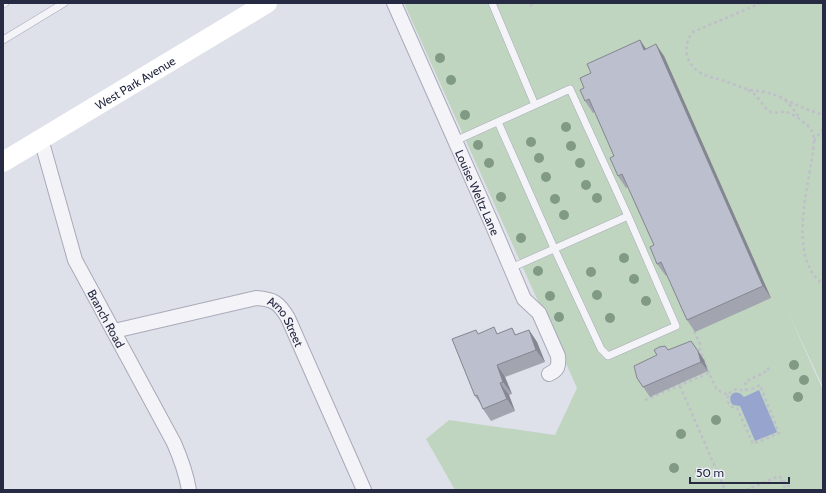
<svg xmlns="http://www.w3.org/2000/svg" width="826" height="493" font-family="Cabin,sans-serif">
<rect width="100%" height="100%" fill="#dfe1ea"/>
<path fill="#c0d5c0" d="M404,3H823V387L787,310L823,390V490H455L426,439L449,420L555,435L577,388Z"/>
<path fill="#97a5ce" d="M759,390L777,432L755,441L740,406L733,405C725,396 736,387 744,397Z"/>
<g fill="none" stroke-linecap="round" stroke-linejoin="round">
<defs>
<path id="lane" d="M492,3L535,105
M3,4L5,3
M3,40L64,3
M455,141L570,89L628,216L676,326L608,356L601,349L554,248L498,122
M511,268L628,216"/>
<g id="street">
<path id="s1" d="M394,3L492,224L524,299L539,313L558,356C559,366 558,370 549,374"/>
<path id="s2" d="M41,139L75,260L174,443C181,459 186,473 189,490"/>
<path id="s3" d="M114,331L256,298C274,299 279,303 288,318L364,490"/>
</g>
</defs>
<use href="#lane" stroke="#a8aab8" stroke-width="8"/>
<use href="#street" stroke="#a8aab8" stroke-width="16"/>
<path stroke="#bebfc9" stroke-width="2.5" stroke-dasharray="3 3" stroke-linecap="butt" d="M761,3L693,32C680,48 687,69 707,76C713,78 719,79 725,81C733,84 742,88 751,90C757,91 763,91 769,93C779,96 788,101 797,105C805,109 814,112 823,115
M530,6L536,3
M748,90C751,92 754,93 756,96C761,101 764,108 771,112C776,114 781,111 786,112C792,113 808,124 811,130C814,133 814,138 814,142C811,181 785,256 823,284
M785,100L790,105L800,118
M814,141L823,129
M694,331L700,344V350L709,373
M680,386L725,490
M746,391V385L745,382L769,370L766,365
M645,400L709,373L717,390L728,395C736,385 738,392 747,390C751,390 756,387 760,385L779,433L753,444L737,408L732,407L728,402V395
M781,480L786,490
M746,490L779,476L792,490"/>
<use href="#lane" stroke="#f3f3f8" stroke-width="7"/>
<use href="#street" stroke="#f3f3f8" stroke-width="14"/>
<path stroke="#fff" stroke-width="20" id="s4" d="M3,162L267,3"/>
</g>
<g fill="#809a86">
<circle cx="440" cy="58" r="5"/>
<circle cx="451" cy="80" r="5"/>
<circle cx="465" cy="115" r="5"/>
<circle cx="566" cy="127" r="5"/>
<circle cx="531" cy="142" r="5"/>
<circle cx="478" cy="145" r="5"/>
<circle cx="571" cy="146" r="5"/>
<circle cx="539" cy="158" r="5"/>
<circle cx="489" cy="163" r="5"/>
<circle cx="580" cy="163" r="5"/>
<circle cx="546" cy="177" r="5"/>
<circle cx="586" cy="185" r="5"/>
<circle cx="501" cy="197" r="5"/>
<circle cx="597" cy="198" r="5"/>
<circle cx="555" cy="199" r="5"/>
<circle cx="564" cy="215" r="5"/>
<circle cx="521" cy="238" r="5"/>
<circle cx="624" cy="258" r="5"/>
<circle cx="538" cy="271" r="5"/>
<circle cx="591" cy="272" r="5"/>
<circle cx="634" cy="279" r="5"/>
<circle cx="597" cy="295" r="5"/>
<circle cx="550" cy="296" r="5"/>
<circle cx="646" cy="301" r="5"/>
<circle cx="559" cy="317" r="5"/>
<circle cx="610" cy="318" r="5"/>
<circle cx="794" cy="365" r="5"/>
<circle cx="804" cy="380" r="5"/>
<circle cx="798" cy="397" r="5"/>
<circle cx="716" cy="420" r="5"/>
<circle cx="681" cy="434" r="5"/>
<circle cx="674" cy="468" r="5"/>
<circle cx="700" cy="472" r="5"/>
</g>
<path fill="#a2a4b0" d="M640,40L646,49L664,56L771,298L695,332L687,320L667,275L666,276L657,264L654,245L628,187L626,188L618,176L614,156L595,112L593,113L585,101L584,88L591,73Z
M512,328L516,335L529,330L537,342L545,362L505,377L512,394L509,395L515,411L491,421L483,409L480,403L475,396L499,334Z
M698,350L704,360L708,371L650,397L637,378Z"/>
<path fill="#848690" d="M640,40L648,52L644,50Z
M656,44L664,56L771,298L763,286Z
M529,330L537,342L545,362L536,350Z
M691,341L704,360L708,371L701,362Z
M497,365L505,377L512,394L503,382Z
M500,383L509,395L515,411L507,399Z"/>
<path fill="#bcbfcd" stroke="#848690" d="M640,40L644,50L656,44L763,286L687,320L661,262L657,264L650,247L654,245L622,174L618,176L610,158L614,156L589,99L585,101L580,90L584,88L580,78L591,73L587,64Z
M494,327L497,334L512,328L515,335L529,330L536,350L497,365L503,382L500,383L507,399L483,409L477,395L475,396L452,339L476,330L478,334Z
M691,341L698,351L701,362L643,387L637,378L634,366L657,355L654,350L659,347L665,346L668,350Z"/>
<g text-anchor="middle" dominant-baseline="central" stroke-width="3.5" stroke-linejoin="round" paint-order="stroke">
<g font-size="12" fill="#262a43" stroke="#eff1f7">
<text stroke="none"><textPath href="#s4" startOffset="154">West Park Avenue</textPath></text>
<text stroke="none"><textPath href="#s1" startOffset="207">Louise Weltz Lane</textPath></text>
<text stroke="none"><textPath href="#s2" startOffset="192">Branch Road</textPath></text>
<text stroke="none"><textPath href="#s3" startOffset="187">Arno Street</textPath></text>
</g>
</g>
<rect width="826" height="493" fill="none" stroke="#262a43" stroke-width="8"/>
<path d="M690 477v6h99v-6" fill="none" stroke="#262a43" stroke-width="2"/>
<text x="696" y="477" font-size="12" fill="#262a43" stroke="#eff1f7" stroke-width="3" paint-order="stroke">50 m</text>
</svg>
